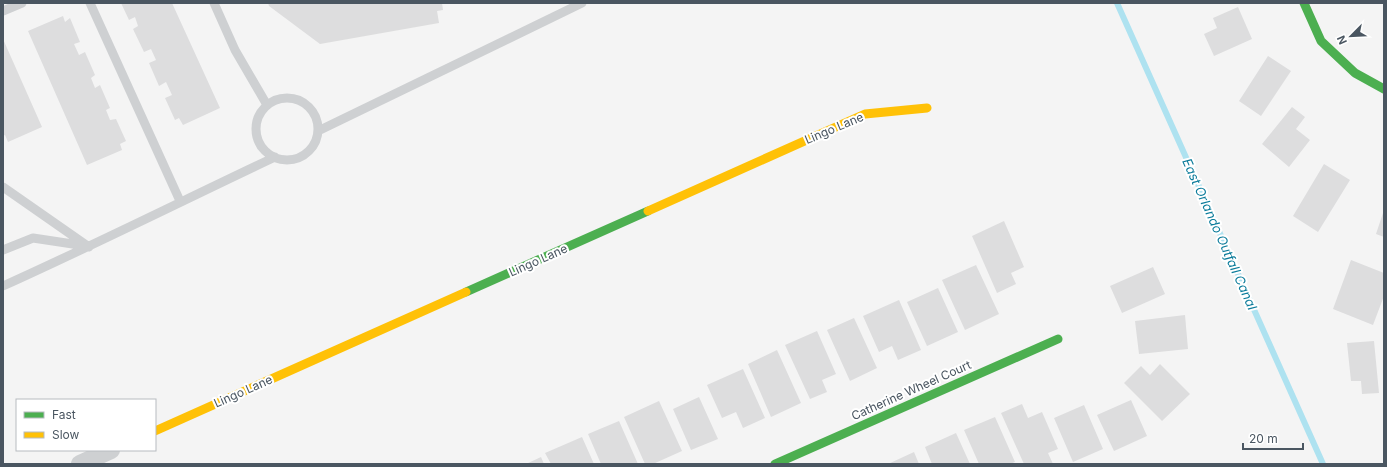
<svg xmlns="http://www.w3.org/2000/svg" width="1387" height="467" font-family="Inter,sans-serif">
<rect width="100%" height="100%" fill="#f4f4f4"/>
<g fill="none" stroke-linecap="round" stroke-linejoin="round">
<path stroke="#aee2f0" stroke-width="6" d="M1117,3L1323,464"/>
</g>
<path fill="#ddddde" d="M121,3H172L220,108L183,125L179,118L175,120L165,98L172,95L166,82L159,86L149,63L156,60L151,49L144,52L133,29L138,26L135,17L129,20Z
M268,3H442L443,10L437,11L439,23L320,44L269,6Z
M1238,7L1252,39L1214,56L1204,34L1217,28L1213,18Z
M63,16L65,22L70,18L80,42L74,44L79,55L85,52L95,75L91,78L95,88L100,85L110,108L106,110L110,120L116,119L126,141L120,144L122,150L87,165L28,31Z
M3,39L42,127L8,142L5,135L3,136Z
M1268,56L1291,71L1261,116L1239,101Z
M1292,107L1305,117L1296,129L1310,140L1289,167L1262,144Z
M1324,164L1350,180L1318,232L1293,216Z
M1384,210V237L1376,234Z
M1004,221L1024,267L1011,273L1016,284L997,293L972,236Z
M1351,260L1384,273V296L1373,325L1333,309Z
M976,265L999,314L965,330L942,280Z
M1153,267L1165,294L1122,313L1110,286Z
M938,288L958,332L927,346L907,302Z
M899,300L921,350L898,360L892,346L879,352L863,316Z
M1185,315L1188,349L1139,354L1135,321Z
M854,318L877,368L850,381L827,330Z
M817,331L836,374L822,380L827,392L810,399L785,345Z
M1374,341L1379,393L1362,394L1361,381H1351L1347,343Z
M777,350L801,403L771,417L748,364Z
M1160,364L1190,394L1162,421L1124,383L1141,366L1150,375Z
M743,369L765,418L743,428L736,412L722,418L707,385Z
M699,397L718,439L691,450L673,409Z
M1131,400L1147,436L1114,451L1097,415Z
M659,401L682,451L653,464H645L624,417Z
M1022,404L1028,418L1042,412L1058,449L1048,453L1053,464H1024L1001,413Z
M1084,405L1103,449L1073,462L1054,418Z
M995,417L1015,462L1010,464H979L964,430Z
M619,421L638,464H601L588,434Z
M956,433L970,464H932L925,447Z
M582,437L594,464H551L545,453Z
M914,452L919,464H888Z
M541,457L544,464H526Z"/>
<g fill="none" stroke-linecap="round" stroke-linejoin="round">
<path stroke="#ced0d2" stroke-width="9" d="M90,3L180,201
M214,3L235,50L267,105
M3,11L22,3
M256 129a31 31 0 1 1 62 0a31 31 0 1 1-62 0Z
M318,131L582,3
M3,187L89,247
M3,250L33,238L86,246
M3,286C94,245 184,200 275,157"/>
<path stroke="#ced0d2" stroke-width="18" d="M80,464L111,450"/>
<path stroke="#4caf50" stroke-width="9" d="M1304,3L1321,41L1355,73L1384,89
M466,292L648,211
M775,464L1058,339"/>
<path stroke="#ffc107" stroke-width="9" d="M648,211L865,114L927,108
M155,431L466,292"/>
</g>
<g text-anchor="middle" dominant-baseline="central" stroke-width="4" stroke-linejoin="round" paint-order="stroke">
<g font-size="12" fill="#4a5661" stroke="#fff">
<text transform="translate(834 128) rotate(-23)">Lingo Lane</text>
<text transform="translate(538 260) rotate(-24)">Lingo Lane</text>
<text transform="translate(911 390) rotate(-24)">Catherine Wheel Court</text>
<text transform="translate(243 391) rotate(-24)">Lingo Lane</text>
</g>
<g font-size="13" font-style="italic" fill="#0c7c9b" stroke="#fff">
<text transform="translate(1220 234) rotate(66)">East Orlando Outfall Canal</text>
</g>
</g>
<rect width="1387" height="467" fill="none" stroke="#4a5661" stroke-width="8"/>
<rect x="16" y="399" width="140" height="52" fill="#ffffff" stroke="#b7bbc0"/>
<rect x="24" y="412" width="20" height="6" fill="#4caf50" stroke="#b7bbc0"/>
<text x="52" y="419" font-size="12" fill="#4a5661">Fast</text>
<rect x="24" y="432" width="20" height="6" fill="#ffc107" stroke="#b7bbc0"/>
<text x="52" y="439" font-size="12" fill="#4a5661">Slow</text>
<g transform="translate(1351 36) rotate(246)" stroke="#ffffff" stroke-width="3" paint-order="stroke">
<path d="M0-3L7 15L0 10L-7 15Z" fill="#4a5661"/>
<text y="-6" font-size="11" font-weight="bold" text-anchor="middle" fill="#4a5661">N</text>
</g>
<path d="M1243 443v6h60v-6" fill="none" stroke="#4a5661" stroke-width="2"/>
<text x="1249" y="443" font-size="12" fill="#4a5661" stroke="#ffffff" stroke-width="3" paint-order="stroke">20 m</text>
</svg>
